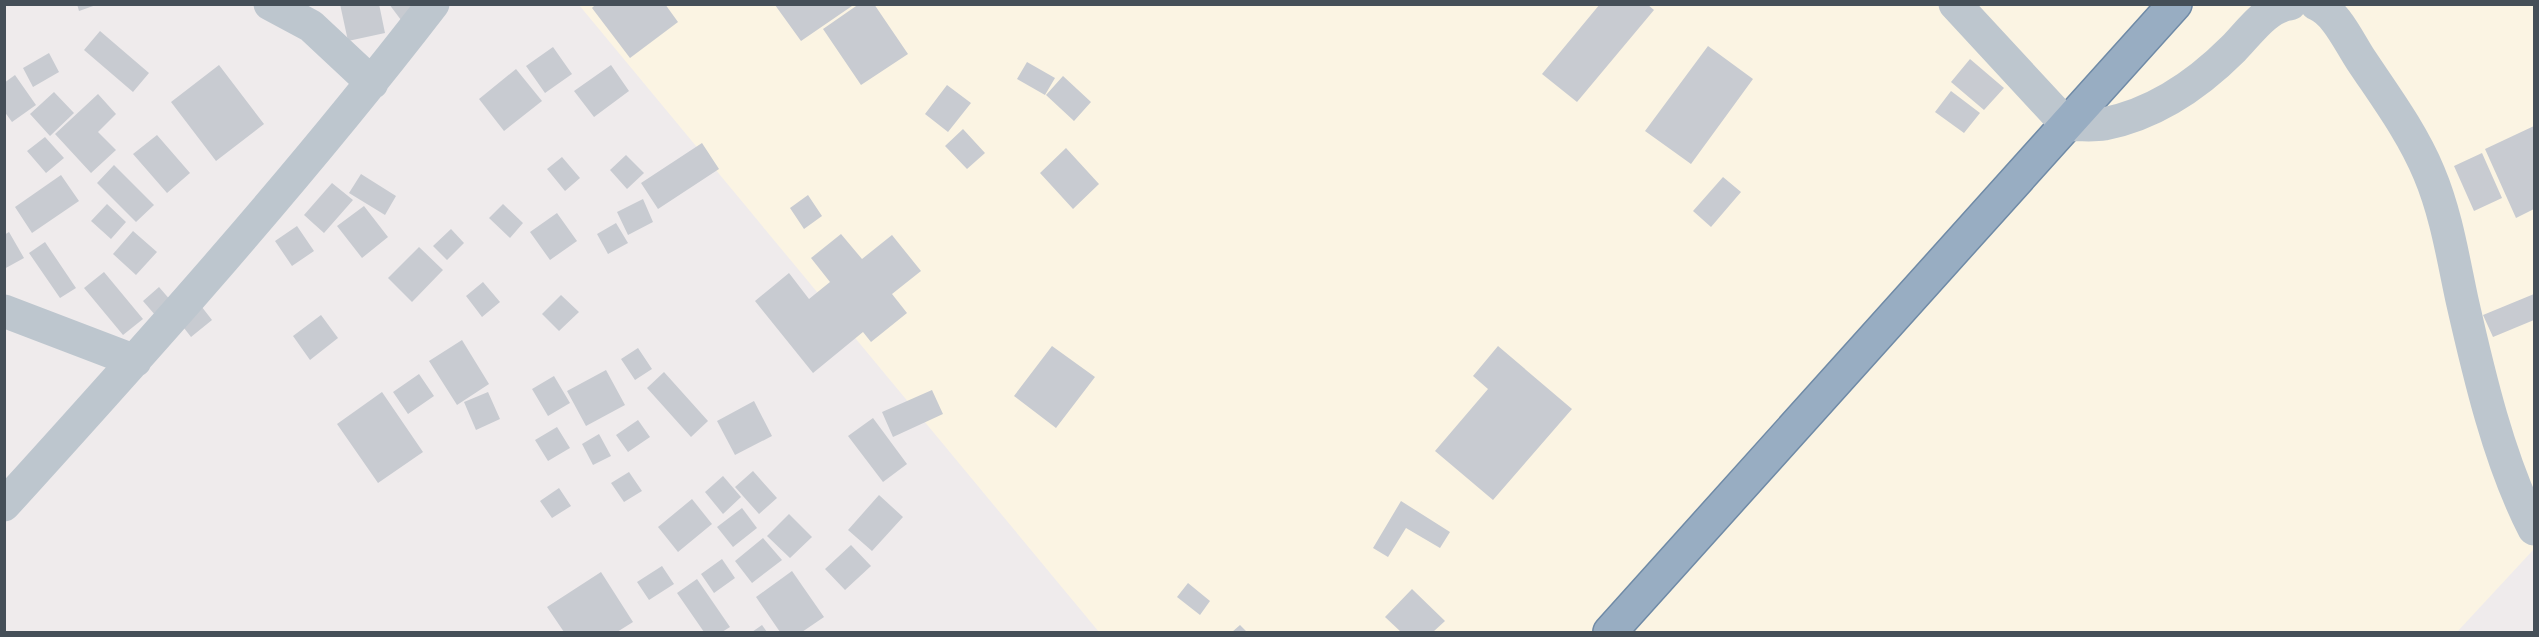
<svg xmlns="http://www.w3.org/2000/svg" width="2539" height="637" font-family="'DM Sans',sans-serif">
<rect width="100%" height="100%" fill="#efebec"/>
<path fill="#fbf4e3" d="M579,5H2534V549L2457,632H1099Z"/>
<path fill="#c8cbd1" d="M77,4H96V5L79,11Z
M340,4H379L385,33L348,41Z
M389,4H445L410,32Z
M596,4H665L678,22L630,58L592,8Z
M859,4H874L908,54L861,85L823,29Z
M1600,4H1647L1654,10L1577,102L1542,74Z
M775,5H851L852,6L801,41Z
M100,31L149,73L133,92L84,50Z
M1708,46L1753,79L1691,164L1645,131Z
M553,47L572,74L545,93L526,66Z
M49,53L59,72L33,87L23,68Z
M1970,59L2004,88L1984,110L1951,82Z
M1027,62L1055,78L1045,95L1017,79Z
M219,65L264,124L216,161L171,102Z
M611,65L629,91L594,117L574,91Z
M516,69L542,101L504,131L479,99Z
M15,75L36,105L12,122L4,111V83Z
M1063,76L1091,102L1074,121L1046,95Z
M947,85L971,103L948,132L925,114Z
M1951,91L1980,113L1964,133L1935,112Z
M54,92L74,113L50,136L30,114Z
M98,94L116,114L98,132L116,150L91,173L55,134Z
M2534,126V209L2516,218L2485,149Z
M963,129L985,153L967,169L945,146Z
M157,135L190,173L167,193L133,154Z
M45,137L64,158L46,173L27,151Z
M702,143L719,169L658,209L641,183Z
M1066,148L1099,184L1073,209L1040,173Z
M2482,153L2502,198L2474,211L2454,166Z
M626,155L644,173L627,189L610,170Z
M562,157L580,178L565,191L547,169Z
M114,165L154,205L136,222L97,183Z
M361,174L396,196L385,215L349,193Z
M61,175L79,201L32,233L15,207Z
M1723,177L1741,192L1711,227L1693,211Z
M332,183L353,200L324,233L304,215Z
M808,195L822,216L804,229L790,208Z
M643,199L653,222L628,235L617,212Z
M107,204L126,222L111,239L91,221Z
M503,204L523,223L510,238L489,218Z
M364,206L388,237L362,258L337,226Z
M557,213L577,241L550,260L530,232Z
M616,223L628,243L608,254L597,234Z
M297,226L314,251L292,266L275,241Z
M451,229L464,243L447,260L433,246Z
M133,231L157,252L136,275L113,254Z
M9,232L24,258L4,269V235Z
M841,234L862,259L892,235L921,271L892,294L907,313L871,342L863,332L813,373L755,301L789,273L809,299L830,282L811,258Z
M45,242L76,288L60,298L29,253Z
M419,247L443,270L412,302L388,278Z
M104,272L143,319L123,335L84,288Z
M483,282L500,302L482,317L466,296Z
M159,287L178,309L162,323L143,301Z
M2534,294V320L2493,337L2483,315Z
M561,295L579,312L559,331L542,314Z
M198,302L212,320L191,337L177,319Z
M321,315L338,338L310,360L293,336Z
M462,340L489,384L457,405L429,361Z
M1052,346L1095,377L1056,428L1014,396Z
M1498,346L1572,409L1493,500L1435,451L1488,389L1473,376Z
M638,348L652,369L635,380L621,359Z
M606,370L625,405L586,426L567,391Z
M664,372L708,421L691,437L647,388Z
M419,374L434,396L408,414L393,392Z
M554,376L570,403L548,416L532,389Z
M932,390L943,414L893,437L882,412Z
M382,392L423,452L378,483L337,424Z
M488,392L500,419L476,430L464,402Z
M754,401L772,436L735,455L717,421Z
M873,418L907,464L883,482L848,436Z
M638,420L650,437L628,452L616,435Z
M557,427L570,448L548,461L535,440Z
M599,434L611,456L593,465L582,444Z
M753,471L777,498L759,514L735,487Z
M629,472L642,491L624,502L611,483Z
M723,476L741,497L723,514L705,492Z
M559,488L571,506L552,518L540,501Z
M879,495L903,517L872,551L848,530Z
M692,499L712,524L678,552L658,527Z
M1401,501L1450,532L1440,548L1406,528L1388,557L1373,548Z
M742,508L757,528L733,547L717,527Z
M789,514L812,537L790,558L767,536Z
M763,538L782,560L752,583L735,561Z
M851,545L871,566L845,590L825,569Z
M722,559L735,578L714,593L701,574Z
M662,566L674,584L649,600L637,582Z
M792,571L824,617L802,632H780L756,597Z
M601,572L633,622L617,632H564L547,607Z
M697,579L730,627L722,632H704L677,593Z
M1188,583L1210,601L1200,615L1177,597Z
M1412,589L1445,621L1433,632H1401L1385,617Z
M762,625L767,632H752Z
M1240,625L1247,632H1232Z"/>
<g fill="none" stroke-linecap="round" stroke-linejoin="round">
<defs>
<path id="trunk" d="M1610,632L2175,4"/>
</defs>
<use href="#trunk" stroke="#6f8aa6" stroke-width="36"/>
<path stroke="#bdc6ce" stroke-width="33" d="M270,4L311,26L372,83
M1955,4L2067,125C2079,124 2092,126 2104,124C2155,114 2197,85 2233,49C2249,33 2266,7 2290,4
M2316,4C2336,12 2349,42 2361,60C2385,96 2412,132 2429,173C2446,213 2453,258 2462,300C2479,375 2499,461 2534,529
M4,311L135,361
M4,505C152,342 299,178 433,4"/>
<use href="#trunk" stroke="#98adc2" stroke-width="33"/>
</g>
<rect width="2539" height="637" fill="none" stroke="#454f58" stroke-width="12"/>
</svg>
